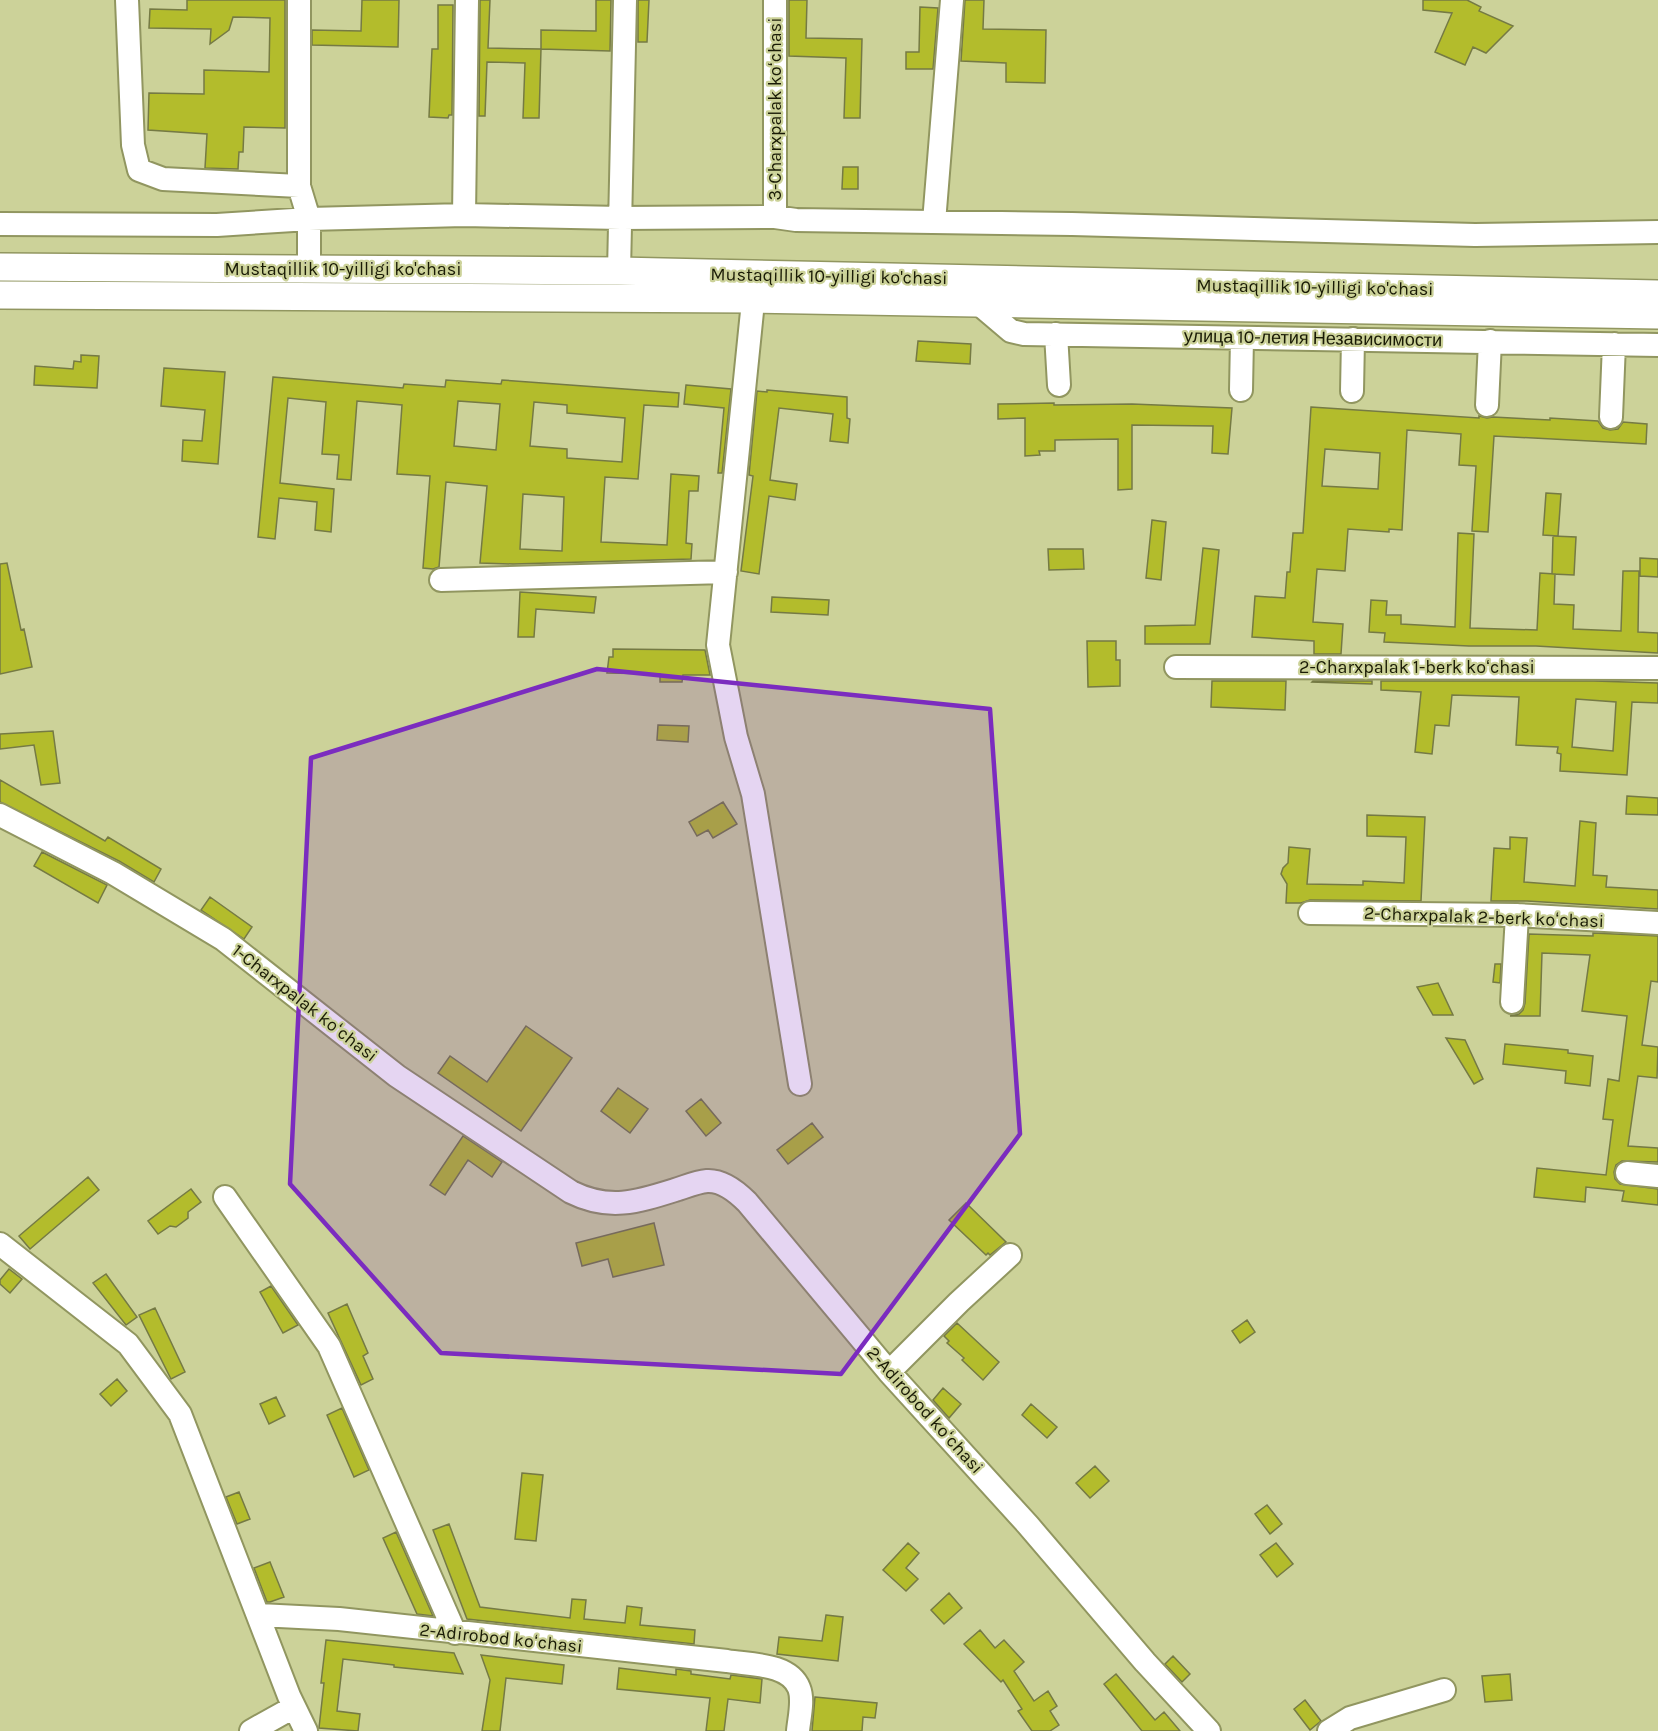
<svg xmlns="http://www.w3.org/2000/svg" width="1658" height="1731" font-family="Karla,sans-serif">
<rect width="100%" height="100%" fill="#ccd299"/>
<path fill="#b3bc2c" stroke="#757a44" stroke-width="1.5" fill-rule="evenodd" d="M187,0H285V128L244,127L243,152H239L238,169L205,168L207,134L148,130L149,93L204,94V70L269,72L270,18L233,17L229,30L210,44L211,29L149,28L150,9L187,10Z
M362,0H399L398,47L312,45V30L361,31Z
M480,0H490L488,48L541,49L539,118H523L525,63L487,62L485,116H479Z
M596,0H611L610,51L541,49V30L596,31Z
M638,0H649L647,42H638Z
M789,0H807L806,38L862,39L860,118H844L846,58L789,56Z
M965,0H984L983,29L1046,30L1045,83L1006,82V63L961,61Z
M1423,0H1467L1481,7L1479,11L1513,26L1486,53L1473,47L1465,65L1435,52L1452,13L1423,10Z
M438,5H453L452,115H449L448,118L429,117L432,49H438Z
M920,7L938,8L933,69H906V52H919Z
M843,167H858V189H842Z
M918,341L971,344L970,364L916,361Z
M81,355L99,356L97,388L34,385L35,366L73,369L74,361L81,362Z
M164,368L225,372L218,464L182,461L183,440L202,441L205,410L161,406Z
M273,377L403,388L404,384L445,387L446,380L501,384L502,380L679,393L678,407L644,405L638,479L605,477L601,542L667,545L671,474L699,476L698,491H689L686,543L692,544L691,559L513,564L480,563L487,486L446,482L439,567L433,569L423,568L430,476L397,474L402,405L357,401L351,480L337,479L339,455L322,454L326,402L288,398L280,483L334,489L331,532L315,530L317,502L279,498L275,539L258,537ZM458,401L500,404L496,450L454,446ZM534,402L567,405V413L625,418L622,462L567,458V449L530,446ZM523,494L564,497L562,551L520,549Z
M686,385L731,389L722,473H718L724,408L684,404Z
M767,390L847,397V418L850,419L848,443L830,441L833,414L779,408L770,480L797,484L795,500L769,496L759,574L741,571L753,476L749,475L757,391L767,392Z
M1054,403V405L1132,404L1232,408L1228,454L1212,453L1213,426L1132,425V489L1118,490V439L1055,440V451H1039L1040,455L1025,456V418L998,419V404Z
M1311,407L1479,418V416L1487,418L1493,417L1550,420V418L1598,421L1603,428L1610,430L1618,429L1623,422L1647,424L1646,444L1494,436L1488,532L1472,531L1476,466L1459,465L1461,434L1407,430L1402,530L1389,529V532L1348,529L1345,571L1317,569L1313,622L1343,624L1341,654H1314V641L1252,637L1255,596L1285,598L1287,572H1290L1293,533H1303ZM1325,449L1380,453L1378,489L1322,486Z
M1546,493L1561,494L1558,536L1543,535Z
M1152,520L1166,522L1161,580L1146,578Z
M1458,533L1474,534L1470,628L1537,630L1540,573L1555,574L1554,604L1574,605L1573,629L1621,631L1623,571H1639L1638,632L1658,633V653L1536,646H1469L1384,642L1385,633L1369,632L1371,600L1387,601L1386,615H1401V624L1455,627Z
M1553,536L1576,537L1574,575L1552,574Z
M1203,548L1219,550L1210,644H1145V626L1195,625Z
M1048,549H1083L1084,569L1049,570Z
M1640,558L1658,559V577L1640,576Z
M7,563L21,630L24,629L32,667L0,674V564Z
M520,592L596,597L594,613L536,609L534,637H518Z
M772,597L829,600L828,615L771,612Z
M1087,641H1116V660H1120V686L1088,687Z
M613,649L705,650L710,675H683L682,682H660V674L607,673L609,657H613Z
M1212,681H1286L1285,710L1211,707Z
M1313,681H1372V684L1312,682Z
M1381,681H1594L1658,683V703L1632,702L1627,775L1560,771L1561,754L1557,753L1558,747L1516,745L1519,697L1452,695L1449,726L1435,725L1432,754L1415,752L1421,692L1381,690ZM1576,699L1616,702L1613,751L1572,747Z
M658,725L689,726L688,742L657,740Z
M53,731L60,783L41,785L34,745L0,749V734Z
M0,780L105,841L108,837L161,869L154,882L119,861L0,802Z
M1627,796L1658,798V815L1626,814Z
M723,802L737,824L713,838L708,830L697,836L689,822Z
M1367,815L1425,817L1421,901L1310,900L1301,903H1286L1287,884L1281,874L1283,868L1288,863L1289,847L1310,849L1307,884L1363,885V881L1404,883L1406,837L1367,836Z
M1580,821L1596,823L1593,875L1607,876L1606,887L1658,890V909L1527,901H1491L1494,848L1510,849V837L1527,838L1524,882L1575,886Z
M42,852L107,885L98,903L34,866Z
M210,897L252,927L244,939L201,910Z
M1593,933L1658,936V982L1651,981L1642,1045L1658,1047L1657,1078L1638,1076L1628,1146L1658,1148V1162L1622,1161L1616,1165L1614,1172L1615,1179L1620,1184L1658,1189V1205L1622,1201L1624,1191L1586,1187L1585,1202L1534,1197L1537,1168L1606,1175L1613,1120L1603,1119L1608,1079L1619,1081L1627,1016L1582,1011L1590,955L1542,953L1540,1016H1510L1519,1014L1523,1010L1525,1003L1529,934L1593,936Z
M1495,964H1501L1500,983L1493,982Z
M1438,983L1453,1015H1433L1417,987Z
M526,1026L572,1058L521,1131L438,1073L450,1056L487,1082Z
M1446,1038L1465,1040L1483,1079L1474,1084Z
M1505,1044L1568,1050V1053L1593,1056L1590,1086L1565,1083L1566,1071L1503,1064Z
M618,1088L648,1109L630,1133L601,1111Z
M701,1099L721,1123L706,1136L686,1111Z
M812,1123L823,1137L788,1164L777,1150Z
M463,1136L502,1162L492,1177L468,1160L445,1195L430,1185Z
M88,1177L99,1190L30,1249L19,1236Z
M191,1189L201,1202L188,1212V1218L176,1227L170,1226L158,1234L148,1221Z
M966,1203L1006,1242L990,1255L988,1253L986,1255L949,1220Z
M654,1223L664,1265L613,1277L608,1259L582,1266L576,1243Z
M9,1269L22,1279L10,1293L0,1284V1280Z
M106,1274L137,1317L126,1325L93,1283Z
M271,1286L298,1325L283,1333L260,1292Z
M347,1304L368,1353L363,1356L373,1379L361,1385L328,1313Z
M155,1308L185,1372L171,1379L139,1315Z
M1247,1320L1255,1332L1240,1343L1232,1331Z
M957,1323L999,1362L983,1380L962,1360L964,1358L947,1343L949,1341L944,1336Z
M117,1379L127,1391L111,1406L100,1394Z
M943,1388L961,1404L949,1418L933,1400Z
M276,1397L285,1416L269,1424L260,1404Z
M1031,1404L1057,1427L1047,1438L1022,1415Z
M342,1408L369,1470L354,1477L327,1415Z
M1095,1466L1109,1481L1090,1498L1076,1483Z
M522,1473L543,1475L536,1541L515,1539Z
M239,1492L250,1519L237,1524L226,1497Z
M1267,1505L1282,1524L1270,1534L1255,1514Z
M449,1524L480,1607L570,1618L572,1599L586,1600L584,1619L625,1623L627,1606L642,1608L640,1625L695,1630L694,1644L467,1619L433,1530Z
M396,1532L433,1616L417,1614L383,1538Z
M908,1543L919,1553L906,1568L918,1579L906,1591L883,1570Z
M1276,1543L1293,1564L1277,1577L1260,1555Z
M270,1562L284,1597L270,1602H267L254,1568Z
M949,1593L962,1608L944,1624L931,1610Z
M826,1615L843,1617L838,1661L777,1654L779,1637L822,1641Z
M980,1630L995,1648L1004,1640L1024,1662L1014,1671L1034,1701L1048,1691L1057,1706L1050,1711L1059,1725L1050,1731H1032L1018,1711L1022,1709L1003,1680L1001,1682L964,1644Z
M326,1640L454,1653L463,1674L394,1667V1665L343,1659L337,1711L360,1714L358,1731L319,1728L324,1683H321Z
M481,1655L564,1665L562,1684L506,1678L500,1731H482L490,1680Z
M1173,1656L1190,1674L1182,1682L1165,1664Z
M619,1668L676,1675V1669L691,1671V1674L730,1679L731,1675L762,1679L760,1703L728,1699L724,1731H706L710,1698L617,1689Z
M1116,1674L1155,1720L1164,1712L1180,1731H1142L1104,1684Z
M1510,1674L1512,1700L1485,1702L1482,1676Z
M815,1697L877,1703L875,1718L863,1717L862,1731H812Z
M1305,1700L1321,1721L1310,1730L1294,1709Z"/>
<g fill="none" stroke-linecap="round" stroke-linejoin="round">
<defs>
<path id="minor" d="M127,0L133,145L139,170L163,179L299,186
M299,0V186L309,219V269
M775,0V217
M464,215L467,0
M934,222L952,0
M0,224L217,225L309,219L464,215L621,218L775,217L796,220L1072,224L1475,235L1658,232
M619,271L625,0
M755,282L718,645L736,737L753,794L800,1084
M978,303L1011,331L1024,334L1658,345
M1056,334L1059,385
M1241,390L1242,338
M1352,391L1353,339
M1487,405L1490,341
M1611,417L1614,344
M441,580L726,572
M1176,667L1658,668
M0,815L113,873L223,939L397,1076L571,1192C609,1211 637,1202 675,1190C685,1187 696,1182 707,1181C723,1180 737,1192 747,1202L889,1372L1028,1525L1145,1662L1209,1731
M1310,913L1517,915L1658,923
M1512,1002L1517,915
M1627,1173L1658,1176
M225,1197L329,1346L455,1633
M0,1244L128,1344L180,1414L289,1696L306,1731
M889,1372L959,1302L1010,1255
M259,1615L339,1619L727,1661C750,1665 789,1663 799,1688C804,1700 799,1719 798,1731
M251,1731L294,1707
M1329,1731L1350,1718L1444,1690"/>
<path id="major" d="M0,267L619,271L1658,294
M0,295L754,299L1658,315"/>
</defs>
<use href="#minor" stroke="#919660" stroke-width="26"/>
<use href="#major" stroke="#919660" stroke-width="30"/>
<use href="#minor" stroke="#fff" stroke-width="22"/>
<use href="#major" stroke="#fff" stroke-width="27"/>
</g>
<path fill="#7b2cbf" fill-opacity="0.2" stroke="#7b2cbf" stroke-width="4.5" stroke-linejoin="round" d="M597,669L990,709L1020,1134L841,1374L441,1353L290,1184L311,758Z"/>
<g text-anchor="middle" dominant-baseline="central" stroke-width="4.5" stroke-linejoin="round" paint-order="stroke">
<g font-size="18" fill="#191a05" stroke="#ccd299">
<text transform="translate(775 109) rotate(-90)">3-Charxpalak koʻchasi</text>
<text x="343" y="269">Mustaqillik 10-yilligi ko'chasi</text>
<text transform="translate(829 276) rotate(1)">Mustaqillik 10-yilligi ko'chasi</text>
<text transform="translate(1315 287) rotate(1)">Mustaqillik 10-yilligi ko'chasi</text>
<text transform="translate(1313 338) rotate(1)">улица 10-летия Независимости</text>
<text x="1417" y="667">2-Charxpalak 1-berk koʻchasi</text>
<text transform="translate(1484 917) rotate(2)">2-Charxpalak 2-berk koʻchasi</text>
<text transform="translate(305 1003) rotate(38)">1-Charxpalak koʻchasi</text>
<text transform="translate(925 1410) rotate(48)">2-Adirobod koʻchasi</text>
<text transform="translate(501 1638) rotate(6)">2-Adirobod koʻchasi</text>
</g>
</g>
</svg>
